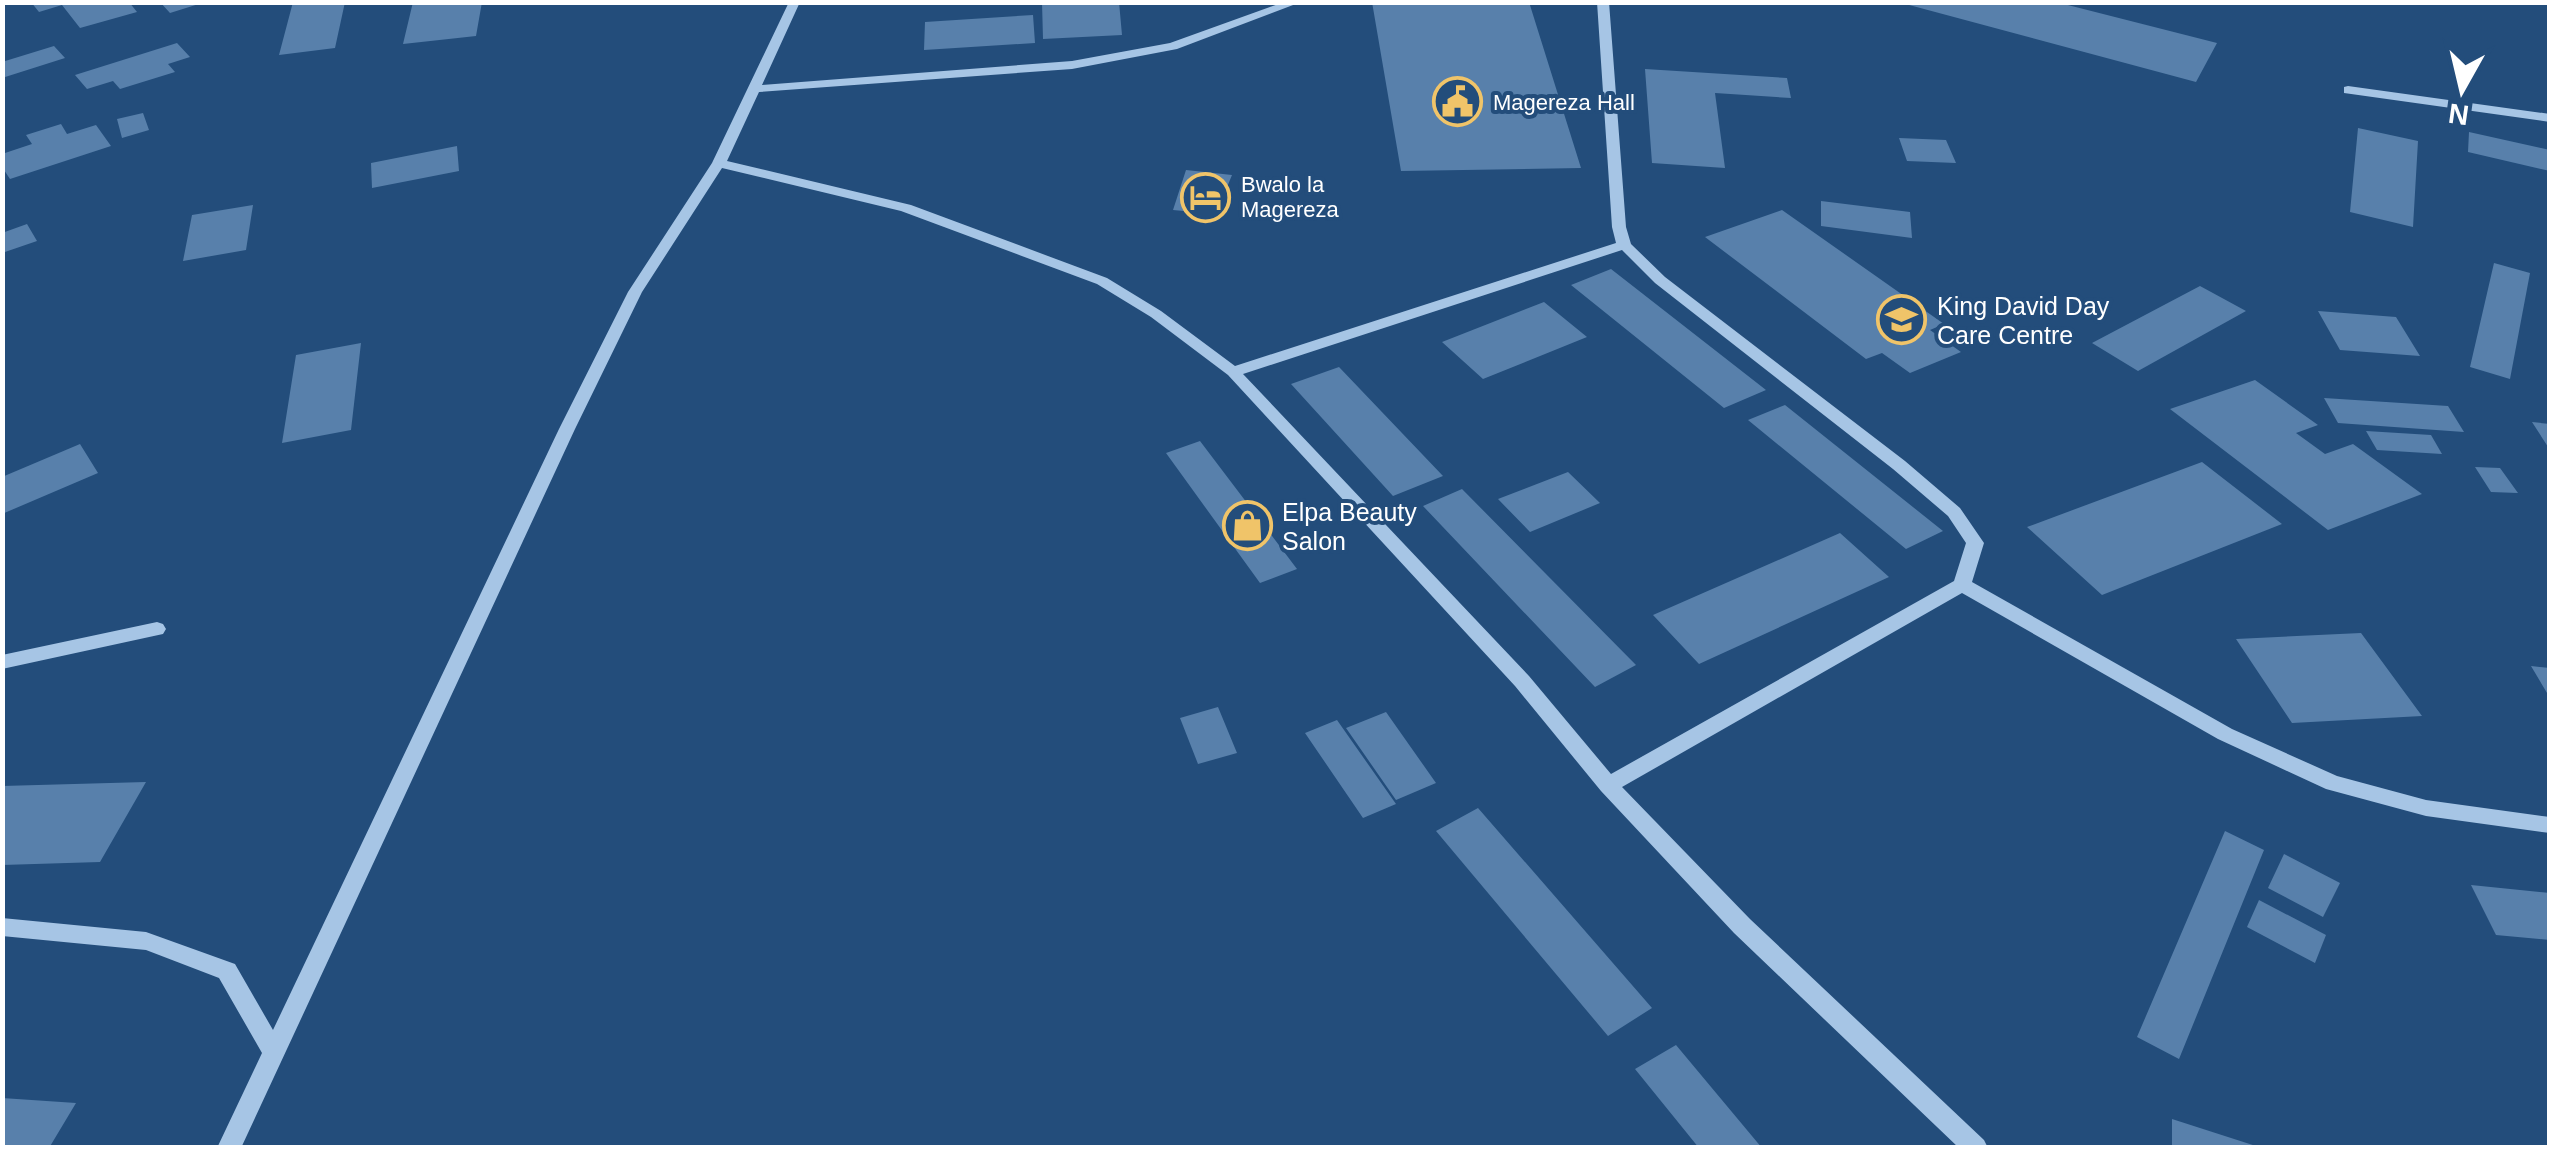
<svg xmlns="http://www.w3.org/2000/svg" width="2552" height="1150" font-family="Arial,sans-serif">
<rect width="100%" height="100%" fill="#234d7b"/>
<path fill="#5880ab" d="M31,2H129L137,12L80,28L62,5L39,12Z
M160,2H202V3L170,13Z
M293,2H345L335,48L279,55Z
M413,2H482L476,36L403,44Z
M1042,2H1119L1122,35L1043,39Z
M1372,2H1529L1581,168L1401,171Z
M1898,2H2056L2217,43L2196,82Z
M1033,15L1035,43L924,50L925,22Z
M177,43L190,57L168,64L175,72L120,89L113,81L87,89L75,75Z
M54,46L65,58L2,78V62Z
M1645,69L1787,78L1791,98L1715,93L1725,168L1652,163Z
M143,113L149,130L122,138L117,119Z
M61,124L67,134L96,125L111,146L10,179L2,167V154L32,144L26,135Z
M2358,128L2418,141L2413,227L2350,212Z
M2469,132L2550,150V171L2468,152Z
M1899,138L1946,140L1956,163L1907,161Z
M457,146L459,171L372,188L371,163Z
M1186,170L1232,175L1216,214L1173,210Z
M1821,201L1910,212L1912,238L1821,226Z
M253,205L246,250L183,261L192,215Z
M1782,210L1944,324L1930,330L1961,352L1910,373L1882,353L1866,359L1705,237Z
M27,224L37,241L2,253V233Z
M2494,263L2530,273L2510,379L2470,367Z
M1611,269L1766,390L1724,408L1571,285Z
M2200,286L2246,311L2138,371L2092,343Z
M1544,302L1587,337L1483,379L1442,342Z
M2318,311L2396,317L2420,356L2340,350Z
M361,343L351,430L282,443L296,355Z
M1339,367L1443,476L1393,496L1291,384Z
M2255,380L2318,425L2296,433L2325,454L2353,444L2422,494L2328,530L2170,409Z
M2324,398L2448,406L2464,432L2338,423Z
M1785,405L1943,531L1906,549L1748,420Z
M2532,422L2550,424V450Z
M2366,431L2431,435L2442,454L2377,450Z
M1200,441L1297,569L1260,583L1166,453Z
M80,444L98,473L2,514V477Z
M2202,462L2282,524L2102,595L2027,527Z
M2475,467L2500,468L2518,493L2491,492Z
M1568,472L1600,503L1530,532L1498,499Z
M1462,489L1636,665L1595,687L1423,506Z
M1840,533L1889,577L1699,664L1653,615Z
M2361,633L2422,716L2292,723L2236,639Z
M2531,666L2550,668V698Z
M1218,707L1237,753L1198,764L1180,718Z
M1386,712L1436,783L1396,800L1346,728Z
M1337,720L1396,804L1363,818L1305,733Z
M146,782L100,862L2,865V786Z
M1478,808L1652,1008L1608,1036L1436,831Z
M2225,831L2264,850L2179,1059L2137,1037Z
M2284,854L2340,883L2323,917L2268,888Z
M2471,885L2550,893V940L2496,935Z
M2259,900L2326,935L2315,963L2247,927Z
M1676,1045L1762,1148H1699L1635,1069Z
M2,1098L76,1103L49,1148H2Z
M2172,1119L2259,1147L2258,1148H2172Z"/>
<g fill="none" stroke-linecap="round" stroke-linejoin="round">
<path fill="#a6c5e5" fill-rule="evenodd" d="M789,2H800L762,85L1072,61L1170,43L1284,2H1301L1177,49L1072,69L759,92L727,161L911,205L1107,278L1161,311L1235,366L1616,243L1612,227L1597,2H1609L1626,227L1631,244L1665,277L1905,461L1960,508L1984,543L1972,582L2232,729L2337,776L2426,800L2550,817V833L2426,816L2326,789L2218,739L1962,593L1622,787L1750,919L1984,1140L1988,1148H1959L1734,933L1601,791L1515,686L1228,375L1151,317L1097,284L901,211L722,168L642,292L575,429L241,1148H217L262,1053L219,978L146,950L2,936V918L146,932L235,964L273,1030L559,429L628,292L712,163ZM1622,250L1655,283L1893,469L1948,516L1966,543L1954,581L1611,774L1529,676L1243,374Z
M2348,86L2550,114V122L2344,93V87Z
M157,622L163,624L166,629L163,634L2,669V655Z"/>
</g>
<defs>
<symbol id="civic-ring" viewBox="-11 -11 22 22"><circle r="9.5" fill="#234d7b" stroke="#f0c469" stroke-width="1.5"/><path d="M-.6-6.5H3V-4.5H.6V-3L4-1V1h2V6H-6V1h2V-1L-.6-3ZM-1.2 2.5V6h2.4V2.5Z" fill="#f0c469"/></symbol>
<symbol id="hotel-ring" viewBox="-11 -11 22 22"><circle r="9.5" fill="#234d7b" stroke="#f0c469" stroke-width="1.5"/><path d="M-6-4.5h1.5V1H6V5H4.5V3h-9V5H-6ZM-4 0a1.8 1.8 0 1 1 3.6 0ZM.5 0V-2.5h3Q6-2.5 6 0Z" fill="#f0c469"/></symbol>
<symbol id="school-ring" viewBox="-11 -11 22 22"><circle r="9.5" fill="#234d7b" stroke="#f0c469" stroke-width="1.5"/><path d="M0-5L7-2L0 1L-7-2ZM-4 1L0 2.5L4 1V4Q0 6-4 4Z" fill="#f0c469"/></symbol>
<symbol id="shop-ring" viewBox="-11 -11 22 22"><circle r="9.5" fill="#234d7b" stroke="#f0c469" stroke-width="1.5"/><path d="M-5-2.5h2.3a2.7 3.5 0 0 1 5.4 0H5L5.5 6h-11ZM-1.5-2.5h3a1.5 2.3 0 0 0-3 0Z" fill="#f0c469"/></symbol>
</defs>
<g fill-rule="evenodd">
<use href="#civic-ring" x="1430" y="74" width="55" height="55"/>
<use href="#hotel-ring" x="1178" y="170" width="55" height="55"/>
<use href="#school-ring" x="1874" y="292" width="55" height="55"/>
<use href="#shop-ring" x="1220" y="498" width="55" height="55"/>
</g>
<g text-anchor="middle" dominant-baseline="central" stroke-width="8" stroke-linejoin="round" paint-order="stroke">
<g font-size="22" fill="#fff" stroke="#234d7b" text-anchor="start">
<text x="1493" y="102">Magereza Hall</text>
<text x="1241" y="184">Bwalo la<tspan x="1241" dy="25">Magereza</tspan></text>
</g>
<g font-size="25" fill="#fff" stroke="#234d7b" text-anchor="start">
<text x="1937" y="306">King David Day<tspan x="1937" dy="29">Care Centre</tspan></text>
<text x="1282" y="512">Elpa Beauty<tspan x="1282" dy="29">Salon</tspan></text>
</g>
</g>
<rect width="2552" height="1150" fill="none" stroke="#ffffff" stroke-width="10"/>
<g transform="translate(2462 90) rotate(188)" stroke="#234d7b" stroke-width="8" paint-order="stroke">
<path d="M0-8L18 38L0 25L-18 38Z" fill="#ffffff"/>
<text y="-15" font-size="28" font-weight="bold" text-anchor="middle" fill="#ffffff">N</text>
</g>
</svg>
